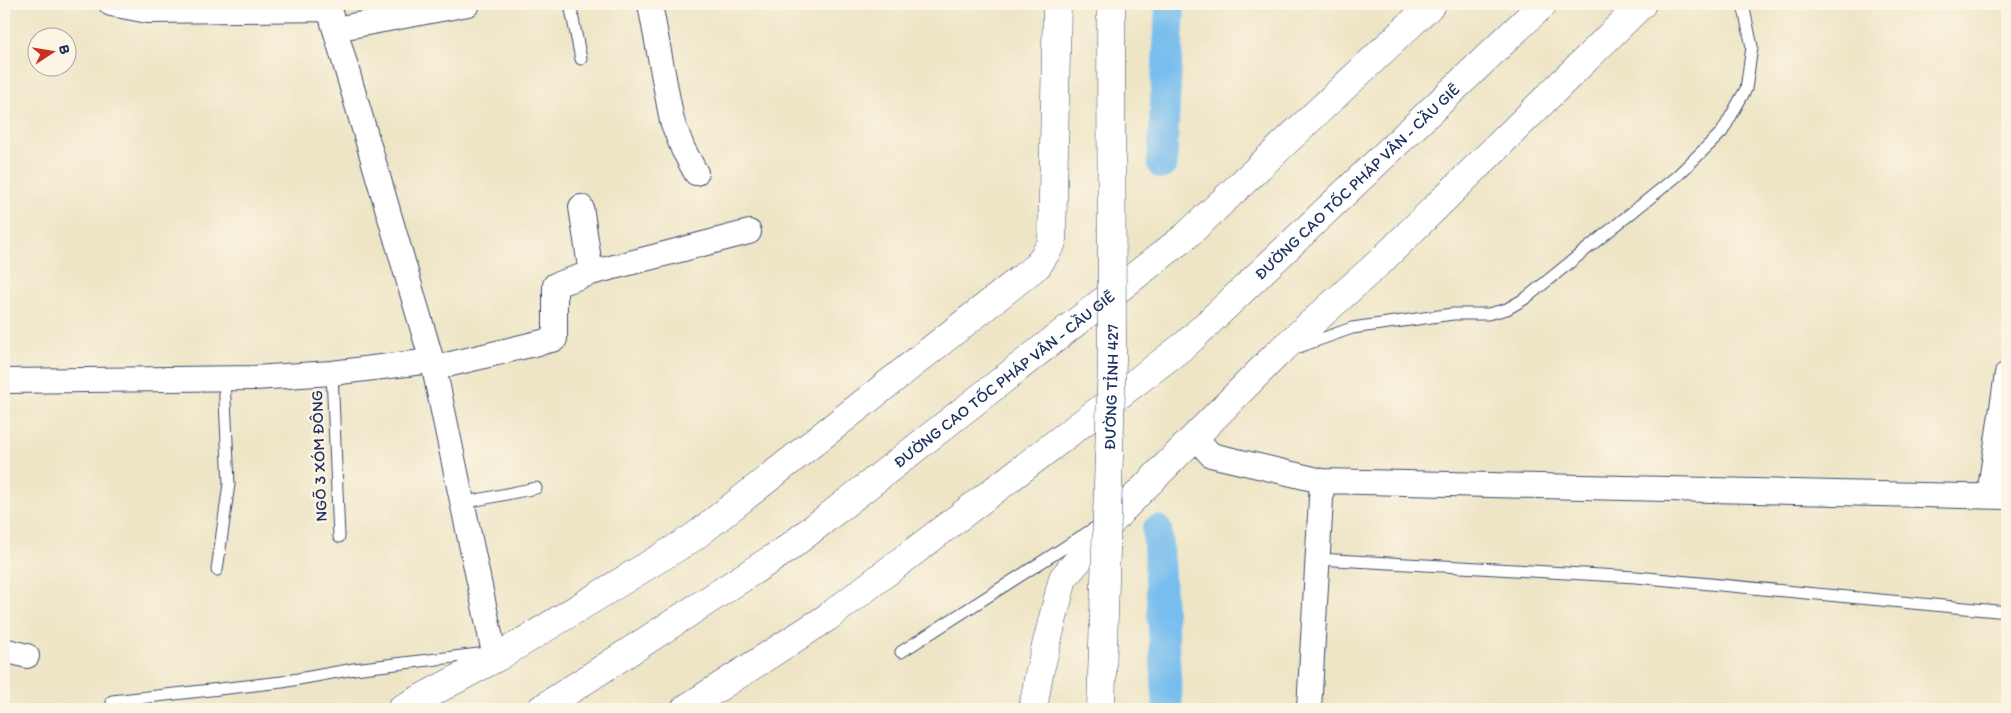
<svg xmlns="http://www.w3.org/2000/svg" width="2011" height="713" font-family="Itim,sans-serif">
<rect width="100%" height="100%" fill="#fcf5e5"/>
<filter id="ink" filterUnits="userSpaceOnUse"><feTurbulence type="fractalNoise" baseFrequency=".02" numOctaves="2"/><feDisplacementMap in="SourceGraphic" scale="10" xChannelSelector="R" yChannelSelector="G"/><feConvolveMatrix kernelMatrix="1 2 1 2 8 2 1 2 1" color-interpolation-filters="sRGB"/></filter>
<filter id="wash" filterUnits="userSpaceOnUse"><feTurbulence type="fractalNoise" baseFrequency=".0096" numOctaves="4" result="noise"/><feDisplacementMap in="SourceGraphic" scale="20" xChannelSelector="R" yChannelSelector="G"/><feGaussianBlur stdDeviation="1.12" result="paint"/><feColorMatrix in="noise" values="0 0 0 0 0 0 0 0 0 0 0 0 0 0 0 0 0 1.4 0 .05"/><feComposite in="paint" operator="in"/></filter>
<g filter="url(#wash)">
<rect width="100%" height="100%" fill="#eee5c6"/>
<g fill="none" stroke-linecap="round" stroke-linejoin="round">
<path stroke="#77bdee" stroke-width="30" d="M1162,164L1170,4
M1157,530L1168,709"/>
</g>
</g>
<g filter="url(#ink)">
<g fill="none" stroke-linecap="round" stroke-linejoin="round">
<defs>
<path id="lane" d="M570,4L581,59
M1296,348L1352,328L1453,314H1488L1507,309L1526,298L1677,176L1722,132L1746,89L1752,47L1743,4
M332,373L339,537
M462,503L536,488
M1318,559L1636,577L2007,612
M217,570L229,484L224,379
M901,652L1093,529
M112,701L282,682L354,669L487,653"/>
<path id="street" d="M111,4L148,11L329,9
M329,4V9L434,368L494,653L498,657
M650,4L672,121L683,149L696,173
M335,29L468,4
M581,207L591,273
M434,368L555,339V285L591,273L749,232
M4,381L254,378L332,373L431,361
M1196,438L1211,455L1322,481L2007,497
M1989,495L2007,374
M4,650L27,656
M1309,709L1322,481"/>
<path id="secondary" d="M401,709L498,657L694,537L1038,265L1052,243L1057,4
M1033,709L1039,674L1063,578L1121,511L1276,355L1382,260L1642,4"/>
<g id="highway">
<path id="s1" d="M541,709L787,549L1186,236L1432,4"/>
<path id="s2" d="M685,709L828,617L1186,344L1543,4"/>
</g>
</defs>
<use href="#lane" stroke="#3b4a6e" stroke-width="13"/>
<use href="#street" stroke="#3b4a6e" stroke-width="26"/>
<use href="#secondary" stroke="#3b4a6e" stroke-width="29"/>
<use href="#highway" stroke="#3b4a6e" stroke-width="29"/>
<use href="#lane" stroke="#fff" stroke-width="11"/>
<use href="#street" stroke="#fff" stroke-width="24"/>
<use href="#secondary" stroke="#fff" stroke-width="28"/>
<use href="#highway" stroke="#fff" stroke-width="28"/>
<defs>
<g id="primary-bridge">
<path id="s3" d="M1101,709L1112,359L1111,4"/>
</g>
</defs>
<use href="#primary-bridge" stroke="#3b4a6e" stroke-width="29" stroke-linecap="butt"/>
<use href="#primary-bridge" stroke="#fff" stroke-width="28"/>
</g>
</g>
<g text-anchor="middle" dominant-baseline="central" stroke-width="5" stroke-linejoin="round" paint-order="stroke">
<g font-size="16" fill="#1b2f5e" stroke="#fcf5e5">
<text stroke="none"><textPath href="#s2" startOffset="856">ĐƯỜNG CAO TỐC PHÁP VÂN - CẦU GIẼ</textPath></text>
<text stroke="none"><textPath href="#s1" startOffset="569">ĐƯỜNG CAO TỐC PHÁP VÂN - CẦU GIẼ</textPath></text>
<text stroke="none"><textPath href="#s3" startOffset="322">ĐƯỜNG TỈNH 427</textPath></text>
<text transform="translate(319 456) rotate(-92)">NGÕ 3 XÓM ĐÔNG</text>
</g>
</g>
<rect width="2011" height="713" fill="none" stroke="#fcf5e5" stroke-width="20"/>
<g transform="translate(52 52) rotate(78)"><circle r="24" fill="#fcf5e5" stroke="#a2a6af"/>
<path d="M0-4L9 19L0 12L-9 19Z" fill="#c8321e"/>
<text y="-8" font-size="14" font-weight="bold" text-anchor="middle" fill="#1b2f5e">B</text>
</g>
</svg>
